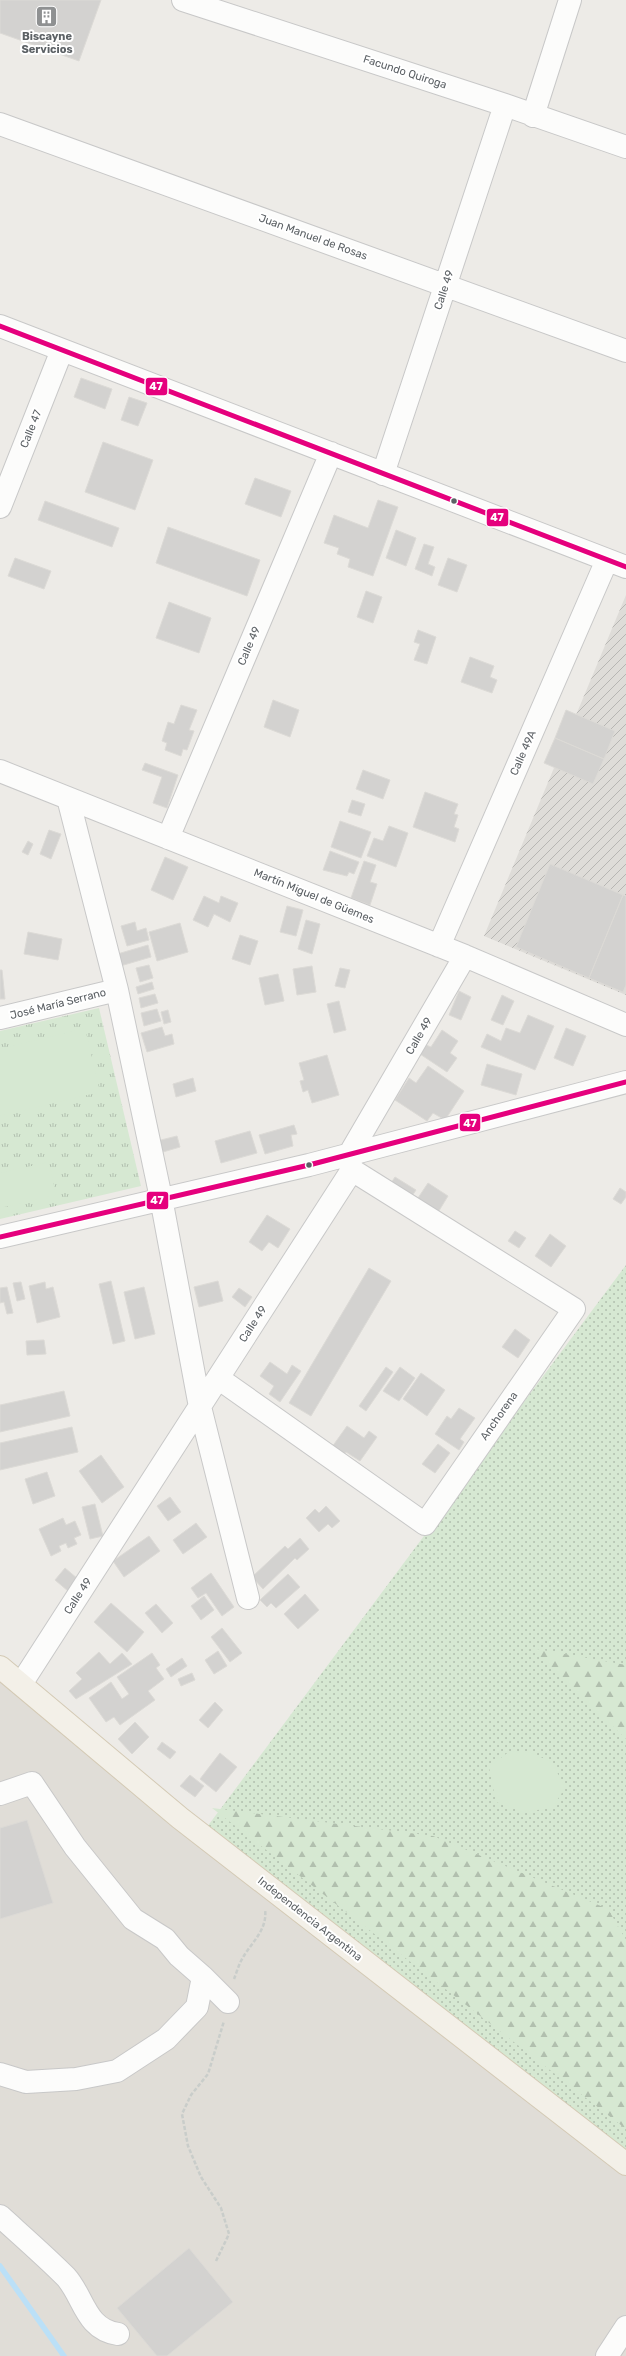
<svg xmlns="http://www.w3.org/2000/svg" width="626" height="2356" font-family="Rubik,sans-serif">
<defs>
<pattern id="industrial-furrows" width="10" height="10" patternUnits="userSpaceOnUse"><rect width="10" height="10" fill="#dedcd8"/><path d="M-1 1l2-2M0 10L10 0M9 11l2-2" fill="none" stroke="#b7b6b3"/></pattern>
<pattern id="grass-dots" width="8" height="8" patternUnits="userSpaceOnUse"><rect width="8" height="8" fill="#d6e8d2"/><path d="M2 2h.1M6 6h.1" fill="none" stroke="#b1bfae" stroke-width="1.8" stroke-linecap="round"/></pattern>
<pattern id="forest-firs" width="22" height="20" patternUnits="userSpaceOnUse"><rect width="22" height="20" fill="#d6e8d2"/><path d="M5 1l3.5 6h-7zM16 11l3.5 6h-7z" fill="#b1bfae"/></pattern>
<pattern id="park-tufts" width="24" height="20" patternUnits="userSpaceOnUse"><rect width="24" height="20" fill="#d6e8d2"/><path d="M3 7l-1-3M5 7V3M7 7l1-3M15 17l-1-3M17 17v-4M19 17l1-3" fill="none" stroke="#b1bfae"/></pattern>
</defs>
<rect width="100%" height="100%" fill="#edebe7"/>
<path fill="url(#industrial-furrows)" d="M626,595V995L484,936Z"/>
<path fill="#e0ddd7" d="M0,1672L626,2173V2356H0Z"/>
<path fill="url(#grass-dots)" d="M626,1265V2152L207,1827Z"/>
<path fill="url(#forest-firs)" d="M531,1648L626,1665V1739Z
M212,1808L433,1836L608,1909L626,1940V2129Z"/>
<path fill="url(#park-tufts)" d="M99,1008L141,1186L0,1219V1031Z"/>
<path fill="#d6e8d2" d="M85,1028L100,1092L0,1116V1049Z
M49,1162L56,1195L0,1208V1173Z
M510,1751L531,1753L552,1762L565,1788L552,1808L523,1812L496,1802L489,1767Z"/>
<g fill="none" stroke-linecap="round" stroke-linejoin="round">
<path stroke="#bbe0f7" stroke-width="5.5" d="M0,2266L64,2356"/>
</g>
<path fill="#d3d2d0" stroke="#dcdad6" d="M0,0H101L79,61L0,33Z
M81,378L112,389L105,409L74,397Z
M129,397L147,403L138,426L121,420Z
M103,442L153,460L135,510L85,492Z
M255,478L291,491L281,517L245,504Z
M378,500L398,507L373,576L348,567L350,559L337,554L339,548L324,543L334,515L368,528Z
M45,501L119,528L112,547L38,520Z
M168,527L260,560L247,596L156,563Z
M396,530L416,538L406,566L386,558Z
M424,544L434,547L428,564L435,567L432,576L415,569Z
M15,558L51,571L44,589L8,576Z
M448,558L467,565L457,592L438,585Z
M366,591L382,597L373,623L357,617Z
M169,602L211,618L199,653L156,638Z
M418,630L436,637L427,664L414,660L420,644L414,642Z
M470,657L494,666L490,677L497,680L492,693L461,682Z
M273,700L299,710L290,737L264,727Z
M181,705L197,710L189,730L194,731L187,750L183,749L181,756L165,750L167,743L162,741L168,722L174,724Z
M566,710L615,731L604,759L555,738Z
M555,738L604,759L593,784L544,763Z
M145,763L178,775L167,808L153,803L162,777L142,770Z
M363,770L390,780L383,799L356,789Z
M425,792L458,804L454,814L458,815L454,827L459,829L455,842L413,827Z
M352,800L365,804L361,816L348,812Z
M340,821L371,832L361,858L331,847Z
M389,826L408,833L396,867L367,856L374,838L383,841Z
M49,830L61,834L51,859L40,854Z
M28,841L33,844L28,855L22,852Z
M330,851L359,862L354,874L349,872L347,876L323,870Z
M165,857L188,867L173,900L151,890Z
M364,861L376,865L370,882L377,884L370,905L351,898Z
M550,864L623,895L589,978L516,947Z
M623,895L626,896V985L623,992L589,978Z
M204,896L219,903L221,896L238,903L230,922L214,914L208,927L193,920Z
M287,906L303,910L296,936L280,932Z
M306,920L320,924L312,954L298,949Z
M135,922L137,931L146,928L149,940L127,946L121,926Z
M180,923L188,952L157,961L149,932Z
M28,932L62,939L58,960L24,954Z
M240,935L258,941L250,965L232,959Z
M148,945L151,957L117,967L114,955Z
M149,965L153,978L140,982L136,968Z
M312,966L316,992L297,995L293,969Z
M340,968L350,970L345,988L335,986Z
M0,970H2L5,999H0Z
M278,974L284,1001L265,1005L259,978Z
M152,982L154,989L138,994L136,987Z
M459,991L471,997L461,1020L449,1015Z
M155,994L158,1003L141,1008L139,998Z
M502,995L514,1001L503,1025L491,1020Z
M339,1001L346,1030L334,1033L327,1004Z
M157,1009L161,1021L144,1026L141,1013Z
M168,1010L171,1022L164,1024L161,1012Z
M528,1015L554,1026L535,1070L481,1047L487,1034L501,1041L506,1028L520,1033Z
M162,1027L165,1036L172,1034L174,1044L147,1052L141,1033Z
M566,1028L586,1036L573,1066L554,1058Z
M442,1030L458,1041L450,1053L457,1058L447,1072L420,1054L426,1045L431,1047Z
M327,1055L339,1095L312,1103L308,1090L303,1092L300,1081L304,1080L299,1063Z
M487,1064L522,1074L516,1095L481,1085Z
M428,1066L464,1091L445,1120L433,1113L427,1121L395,1100L409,1078L416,1083Z
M193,1078L196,1091L176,1097L173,1084Z
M294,1125L297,1134L291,1135L293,1146L265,1154L259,1135Z
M250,1131L257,1153L221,1163L215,1141Z
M177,1136L180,1147L156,1154L153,1142Z
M395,1177L416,1190L408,1202L387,1189Z
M428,1183L448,1196L437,1214L416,1201Z
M620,1188L626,1192V1197L621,1204L613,1199Z
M267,1215L290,1229L278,1248L269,1242L262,1251L249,1242Z
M515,1231L526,1238L519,1248L508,1241Z
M550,1234L566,1246L551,1267L535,1256Z
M369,1268L391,1281L311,1416L289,1403Z
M111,1281L125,1341L113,1344L99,1284Z
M218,1281L223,1301L199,1307L194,1287Z
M21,1282L25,1299L17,1301L13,1283Z
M45,1282L46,1289L53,1287L60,1317L37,1323L29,1286Z
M7,1287L13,1313L7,1314L4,1302L0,1303V1288Z
M144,1287L155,1334L135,1339L124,1292Z
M239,1288L252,1297L245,1307L232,1297Z
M515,1329L530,1340L518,1358L502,1347Z
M44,1340L46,1354L27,1355L26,1341Z
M270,1362L287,1374L292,1365L301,1371L280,1402L269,1394L274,1386L260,1376Z
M386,1367L393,1372L366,1411L359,1406Z
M400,1367L415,1378L399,1401L383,1391Z
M421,1373L445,1390L427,1416L403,1399Z
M64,1391L70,1416L0,1432V1405Z
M459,1408L475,1418L460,1439L464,1442L459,1450L435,1434L447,1416L451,1419Z
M347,1426L364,1438L369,1431L377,1437L360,1461L346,1452L344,1455L332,1447Z
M72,1427L78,1452L0,1470V1443Z
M438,1444L450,1453L435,1473L422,1464Z
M101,1455L124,1487L102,1503L79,1471Z
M47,1472L55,1496L33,1504L25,1479Z
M170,1497L181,1512L168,1521L157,1506Z
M95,1504L103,1536L90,1539L82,1507Z
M326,1506L340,1521L332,1528L328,1524L319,1532L306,1518L315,1509L319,1513Z
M63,1518L66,1525L75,1521L81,1535L74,1538L77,1544L68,1548L66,1543L59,1546L61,1551L51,1556L39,1529Z
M196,1523L207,1537L183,1554L173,1540Z
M149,1536L160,1551L124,1577L113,1561Z
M300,1538L309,1549L297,1560L295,1558L263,1589L252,1577L285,1546L288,1549Z
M65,1568L78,1579L68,1591L55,1580Z
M211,1573L234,1607L222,1616L206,1593L198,1598L191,1588Z
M288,1574L300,1587L276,1608L271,1603L267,1607L260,1600Z
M305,1594L319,1610L298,1629L284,1614Z
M204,1596L214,1610L201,1620L191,1606Z
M111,1603L144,1632L127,1652L94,1622Z
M156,1604L173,1623L162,1633L145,1613Z
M222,1628L242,1653L230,1662L211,1637Z
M218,1651L227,1666L214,1674L205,1660Z
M99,1652L110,1664L122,1653L132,1664L76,1699L69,1691L82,1679L76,1673Z
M152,1653L160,1665L156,1668L164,1679L148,1691L155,1700L120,1725L114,1717L106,1722L89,1698L111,1682L122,1699L129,1694L117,1677Z
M182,1658L187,1666L171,1677L166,1669Z
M192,1673L195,1680L181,1686L178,1679Z
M215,1702L223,1710L208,1728L199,1720Z
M135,1722L149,1737L132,1754L118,1739Z
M162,1742L176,1752L170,1759L157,1749Z
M220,1753L237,1767L216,1792L200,1779Z
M190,1775L204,1786L195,1797L180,1786Z
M27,1820L53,1903L0,1919V1828Z
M189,2248L233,2302L167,2356H157L117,2308Z"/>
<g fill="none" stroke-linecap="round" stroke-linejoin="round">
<defs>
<path id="minor" d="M183,0L505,105L626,147
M533,116L570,0
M0,124L626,351
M0,326L626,567
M383,474L505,105
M0,507L62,350
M0,771L465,956L626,1025
M68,798L117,990L161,1198L200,1407L248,1598
M168,838L331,453
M439,946L607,560
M0,1018L117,990
M0,1237L309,1165L626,1082
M218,1378L425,1524L574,1309L352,1170
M21,1684L352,1170L349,1155L465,956
M0,1794L32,1783L75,1847L133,1919L165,1939L179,1956L203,1977L197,2007L166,2039L117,2071L76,2079L26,2082L0,2074
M203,1977L228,2002
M0,2216C22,2236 45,2256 66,2277C84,2297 85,2329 118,2334
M607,2356L626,2327"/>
<path id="major" d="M0,1667L180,1818L626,2164"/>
</defs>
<use href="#minor" stroke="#c8c8c8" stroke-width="24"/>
<use href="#major" stroke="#d4cab5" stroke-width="24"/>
<path stroke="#c9cdca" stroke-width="2.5" stroke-dasharray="4 2" stroke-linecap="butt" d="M234,1979C236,1974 238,1967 241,1961C250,1943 268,1931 265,1909
M216,2261L229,2234L221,2208L201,2177L188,2146L182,2114L191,2095L208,2074L224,2021"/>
<use href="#minor" stroke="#fcfcfb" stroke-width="22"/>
<use href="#major" stroke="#f3f0e8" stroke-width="22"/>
<defs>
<path id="bus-1" d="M0,326L626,567
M0,1237L309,1165L626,1082"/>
</defs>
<use href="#bus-1" stroke="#fff" stroke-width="8"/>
<use href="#bus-1" stroke="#e5007d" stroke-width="5"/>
</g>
<defs>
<symbol id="building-square" viewBox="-11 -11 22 22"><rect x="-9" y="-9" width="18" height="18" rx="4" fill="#8f9192" stroke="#fff"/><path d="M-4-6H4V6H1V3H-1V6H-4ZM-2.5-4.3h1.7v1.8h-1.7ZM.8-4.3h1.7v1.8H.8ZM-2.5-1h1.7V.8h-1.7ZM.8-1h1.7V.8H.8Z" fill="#fff"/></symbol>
</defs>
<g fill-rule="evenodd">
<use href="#building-square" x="34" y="4" width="25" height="25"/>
</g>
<g fill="#5c6165" stroke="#fff" stroke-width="1.5">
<circle cx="454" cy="501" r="3.5"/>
<circle cx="309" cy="1165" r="3.5"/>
</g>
<g text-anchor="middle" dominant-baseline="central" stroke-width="4" stroke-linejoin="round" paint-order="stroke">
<g font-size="11" font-weight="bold" fill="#5c6165" stroke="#fff">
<text x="47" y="36">Biscayne<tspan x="47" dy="13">Servicios</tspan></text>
</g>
<g font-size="11" fill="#5c6165" stroke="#fff">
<text transform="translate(405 72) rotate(18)">Facundo Quiroga</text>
<text transform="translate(313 237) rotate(20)">Juan Manuel de Rosas</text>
<text transform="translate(444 290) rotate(-72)">Calle 49</text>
<text transform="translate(31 429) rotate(-68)">Calle 47</text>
<text transform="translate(249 646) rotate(-67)">Calle 49</text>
<text transform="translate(523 753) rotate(-66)">Calle 49A</text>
<text transform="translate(314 896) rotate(22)">Martín Miguel de Güemes</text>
<text transform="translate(58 1004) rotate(-14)">José María Serrano</text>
<text transform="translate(419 1036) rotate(-60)">Calle 49</text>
<text transform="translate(253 1324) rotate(-57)">Calle 49</text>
<text transform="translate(499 1416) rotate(-55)">Anchorena</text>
<text transform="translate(78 1596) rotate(-57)">Calle 49</text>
<text transform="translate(310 1919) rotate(38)">Independencia Argentina</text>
</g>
</g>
<g stroke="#fff" stroke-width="1.5">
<rect x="145" y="377" width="23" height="19" rx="4" fill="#e5007d"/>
<rect x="486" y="508" width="23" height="19" rx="4" fill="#e5007d"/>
<rect x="459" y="1113" width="22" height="19" rx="4" fill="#e5007d"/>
<rect x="146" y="1191" width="23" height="19" rx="4" fill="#e5007d"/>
</g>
<g font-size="11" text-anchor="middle" font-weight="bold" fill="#fff">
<text x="156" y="390">47</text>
<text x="497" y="521">47</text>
<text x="470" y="1127">47</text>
<text x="157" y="1204">47</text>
</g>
</svg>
